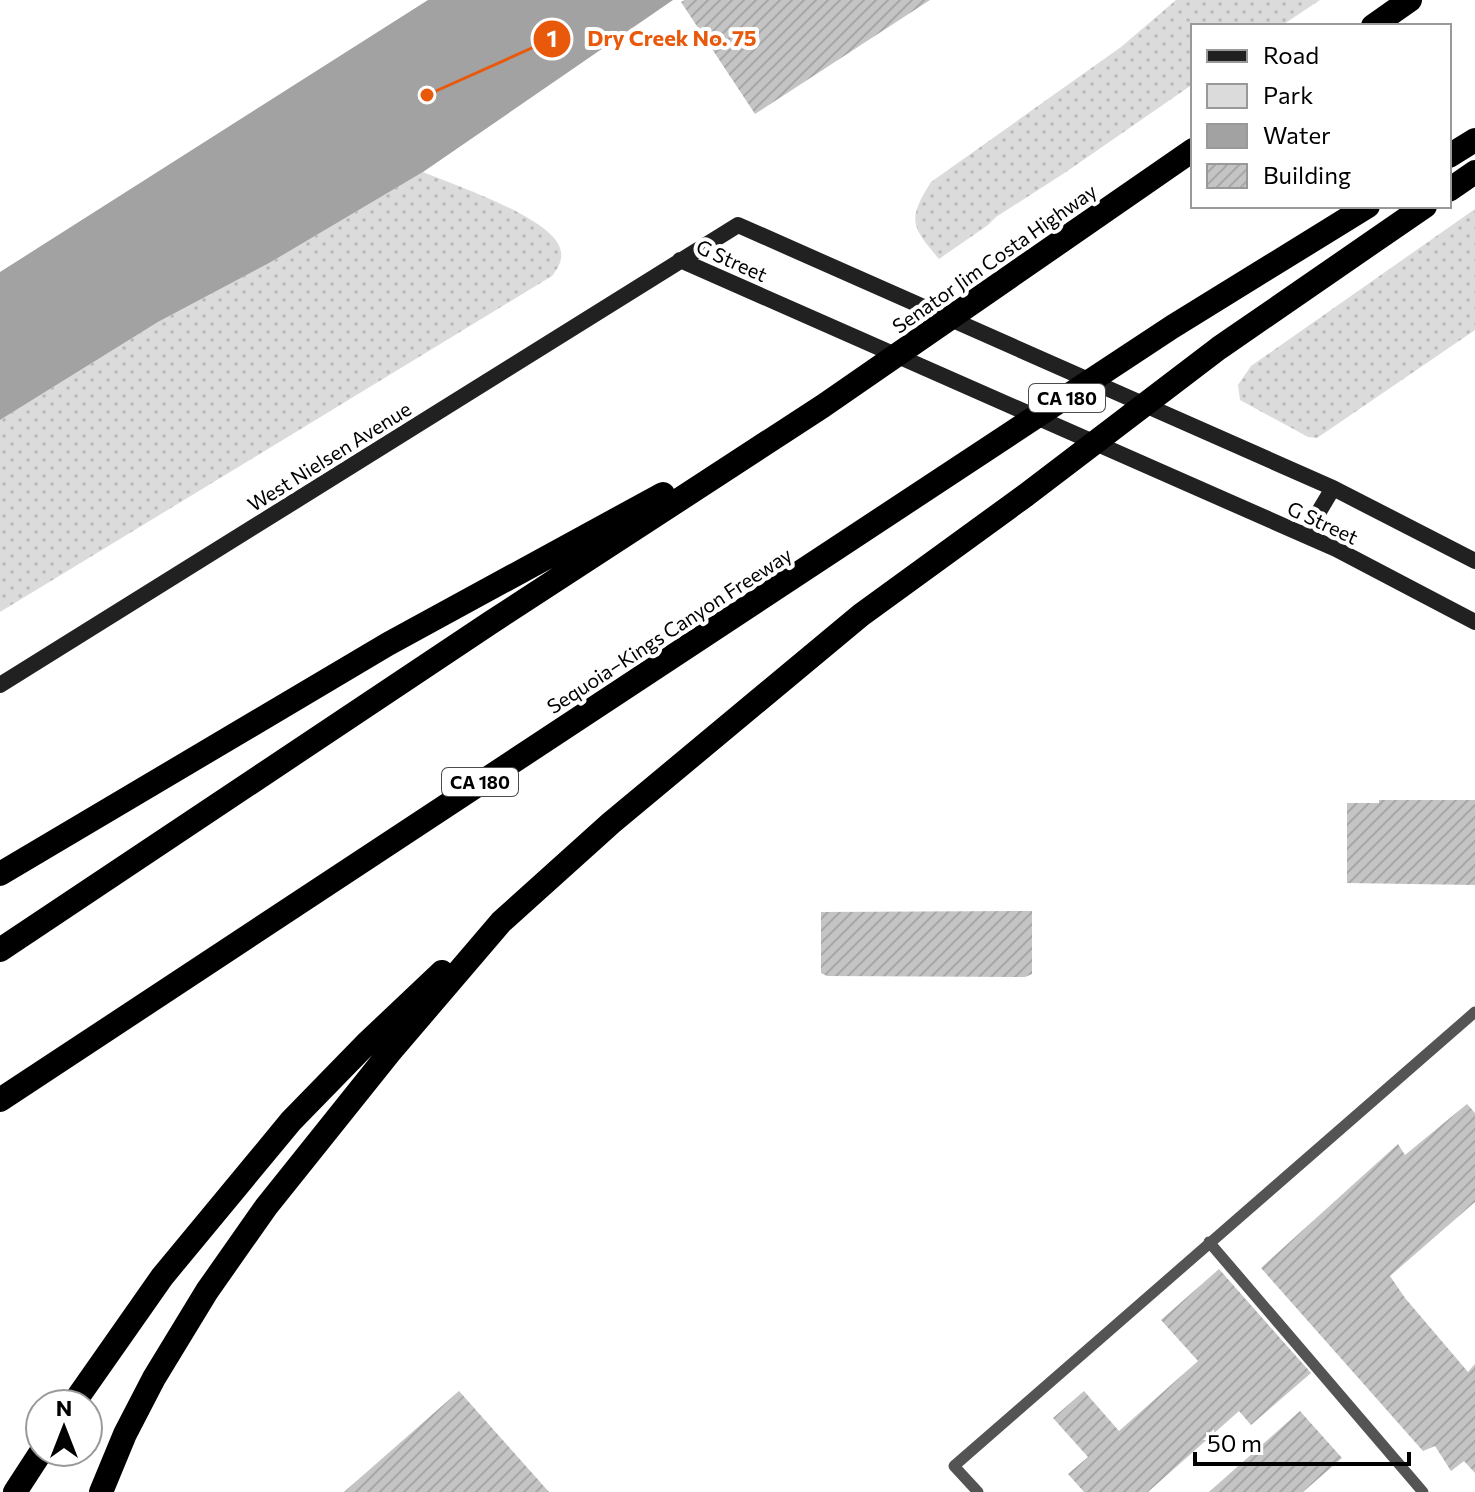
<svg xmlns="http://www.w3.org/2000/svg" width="1475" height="1492" font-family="Commissioner,sans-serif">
<defs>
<pattern id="green-dots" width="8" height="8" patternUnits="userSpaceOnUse" patternTransform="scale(2)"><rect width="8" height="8" fill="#dbdbdb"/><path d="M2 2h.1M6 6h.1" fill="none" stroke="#bababa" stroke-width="1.8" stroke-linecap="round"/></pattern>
<pattern id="building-hatch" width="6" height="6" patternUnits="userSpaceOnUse" patternTransform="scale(2)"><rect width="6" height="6" fill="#c4c4c4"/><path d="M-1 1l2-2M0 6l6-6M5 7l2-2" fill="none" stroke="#a7a7a7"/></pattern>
</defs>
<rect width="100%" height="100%" fill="#fff"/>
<path fill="url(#green-dots)" d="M1176,0H1320L1281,26H1193V84L1066,172L996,217L988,225L939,259C911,226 907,220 931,182L1121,47Z
M423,172C454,185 550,217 560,248C564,259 558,268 552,276L0,612V420L158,322L271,262Z
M1475,209V330L1317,438L1308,437L1240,400L1238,385L1251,366Z"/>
<path fill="#a2a2a2" d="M428,0H673L423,172L271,262L158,322L0,420V272Z"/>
<path fill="url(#building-hatch)" d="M685,0H930L755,114L681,2Z
M1379,800H1475V885L1347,883V803H1379Z
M1032,911V974L1025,977L827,976L821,973V912Z
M1467,1104L1475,1113V1202L1390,1276L1405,1298L1468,1372L1475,1364V1473L1464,1461L1451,1471L1435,1446L1423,1451L1261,1268L1398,1144L1405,1155Z
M1219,1269L1311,1373L1251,1425L1239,1411L1148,1492H1084L1068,1474L1088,1457L1053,1418L1084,1391L1119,1431L1198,1361L1161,1320Z
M459,1391L549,1492H344Z
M1300,1411L1342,1458L1303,1492H1209Z"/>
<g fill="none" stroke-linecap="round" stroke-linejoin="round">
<path stroke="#545454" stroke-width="11" d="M1209,1242L1423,1492
M978,1492L954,1466L1475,1012"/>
<path stroke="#212121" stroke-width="16" d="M680,260L1336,549L1475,622
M1305,535L1333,488
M0,685L738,225L1333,488L1475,561"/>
<path stroke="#000" stroke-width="24" d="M1373,26L1410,0
M1449,156L1475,140
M1449,190L1475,172
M0,874L388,644L663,494
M0,950L490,623L823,406L1193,150
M0,1100L1172,327L1368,206
M73,1404L162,1277L291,1121L368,1042L442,972
M15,1492L41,1452
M101,1492L125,1434L154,1378L207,1291L266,1207L390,1052L501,922L611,823L861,615L1026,495L1219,348L1425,206"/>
</g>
<g text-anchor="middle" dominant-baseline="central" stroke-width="8" stroke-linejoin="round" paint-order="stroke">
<g fill="#fff" stroke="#4c4c4c" stroke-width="2">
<rect x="1029" y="384" width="76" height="28" rx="6"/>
<rect x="442" y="768" width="76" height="28" rx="6"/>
</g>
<g font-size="18" font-weight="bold" fill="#000">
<text x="1067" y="398">CA 180</text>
<text x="480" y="782">CA 180</text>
</g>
<g font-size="20" fill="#000" stroke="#fff">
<text transform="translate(994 258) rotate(-35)">Senator Jim Costa Highway</text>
<text transform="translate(732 260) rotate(24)">G Street</text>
<text transform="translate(329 456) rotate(-32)">West Nielsen Avenue</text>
<text transform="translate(1323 522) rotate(25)">G Street</text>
<text transform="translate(669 630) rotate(-33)">Sequoia–Kings Canyon Freeway</text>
</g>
</g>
<path fill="none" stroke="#e8590c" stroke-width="3" d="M427 95L552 39"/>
<g fill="#e8590c" stroke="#fff" stroke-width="3">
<circle cx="427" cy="95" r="8"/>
<circle cx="552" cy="39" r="20"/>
</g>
<g font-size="24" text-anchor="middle" font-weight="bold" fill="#fff">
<text x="552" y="47">1</text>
</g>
<g font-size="22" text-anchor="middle" font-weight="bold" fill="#e8590c" stroke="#fff" stroke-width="8" stroke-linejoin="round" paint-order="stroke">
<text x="672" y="46">Dry Creek No. 75</text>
</g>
<rect x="1191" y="24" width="260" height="184" fill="#ffffff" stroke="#999999" stroke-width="2"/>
<rect x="1207" y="50" width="40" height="12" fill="#212121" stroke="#999999" stroke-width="2"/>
<text x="1263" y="64" font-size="24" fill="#000000">Road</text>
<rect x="1207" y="84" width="40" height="24" fill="#dbdbdb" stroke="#999999" stroke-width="2"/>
<text x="1263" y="104" font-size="24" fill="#000000">Park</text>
<rect x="1207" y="124" width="40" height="24" fill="#a2a2a2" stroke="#999999" stroke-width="2"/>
<text x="1263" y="144" font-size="24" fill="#000000">Water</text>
<rect x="1207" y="164" width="40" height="24" fill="url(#building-hatch)" stroke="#999999" stroke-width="2"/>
<text x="1263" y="184" font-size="24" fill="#000000">Building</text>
<g transform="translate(64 1428)"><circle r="38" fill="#ffffff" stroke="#999999" stroke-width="2"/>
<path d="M0-6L14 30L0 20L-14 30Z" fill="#000000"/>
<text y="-12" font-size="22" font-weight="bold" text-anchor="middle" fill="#000000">N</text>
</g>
<path d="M1195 1452v12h214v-12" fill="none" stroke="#000000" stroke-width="4"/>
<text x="1207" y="1452" font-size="24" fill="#000000" stroke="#ffffff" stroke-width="6" paint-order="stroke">50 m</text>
</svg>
